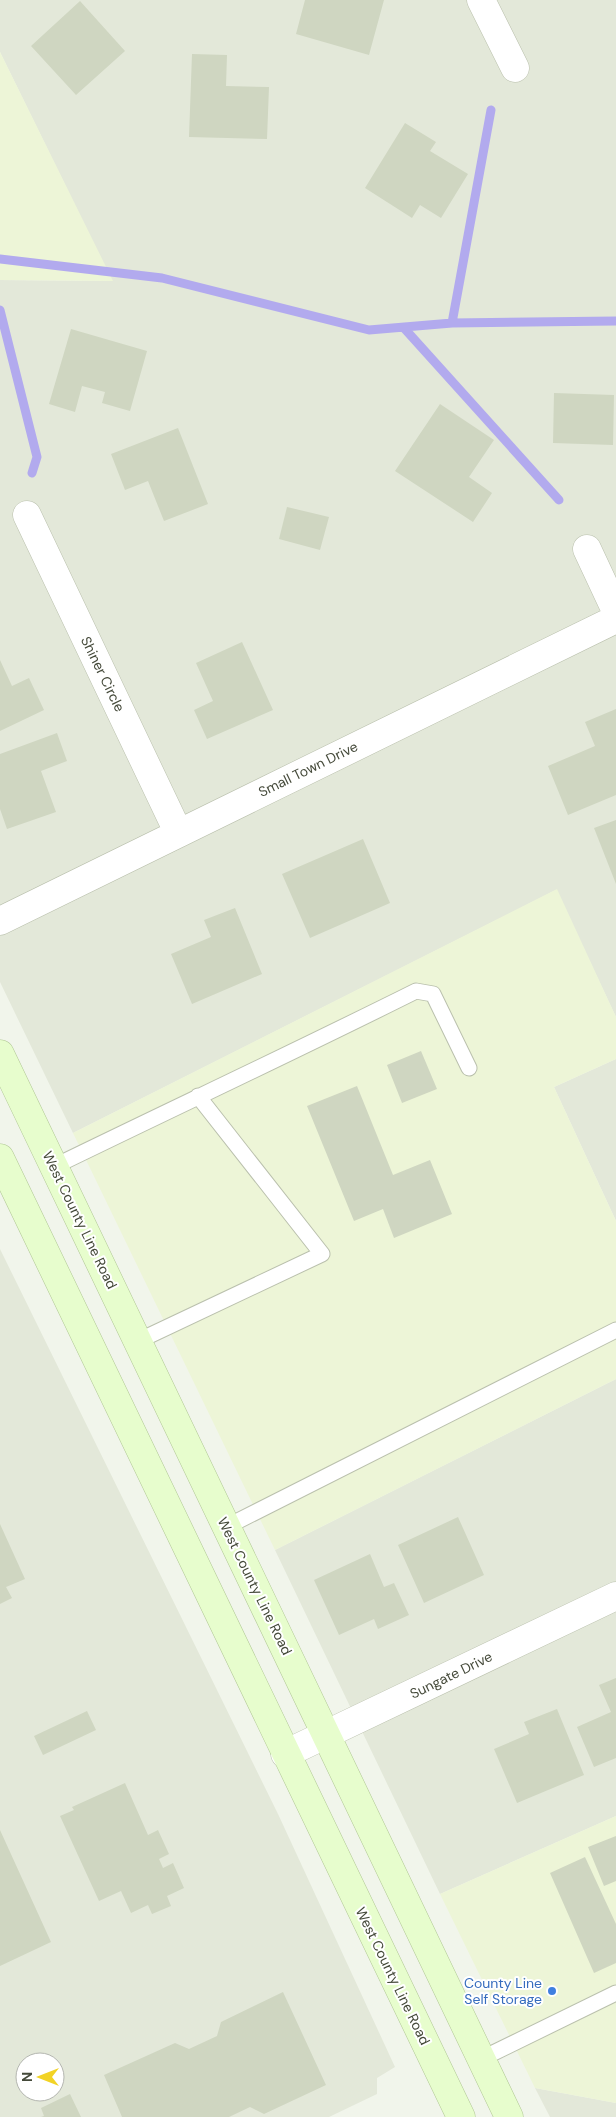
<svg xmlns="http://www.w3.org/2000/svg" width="616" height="2117" font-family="'DM Sans',sans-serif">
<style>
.residential{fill:#e3e8d9;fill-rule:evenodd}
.commercial{fill:#edf5d7}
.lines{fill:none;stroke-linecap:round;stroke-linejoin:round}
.stream{stroke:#b2aaee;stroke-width:9}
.building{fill:#cfd6c1}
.service-casing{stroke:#bac0ad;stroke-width:17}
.minor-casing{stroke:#bac0ad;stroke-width:29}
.secondary-casing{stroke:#b0c794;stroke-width:29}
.service{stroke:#fff;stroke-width:15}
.minor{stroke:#fff;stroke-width:28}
.secondary{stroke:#e7fdcd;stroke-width:28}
.shop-dot{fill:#3f7fe0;stroke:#fff;stroke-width:2}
.labels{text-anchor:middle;stroke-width:4;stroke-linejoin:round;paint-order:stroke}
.street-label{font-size:14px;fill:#444939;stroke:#fff}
.shop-label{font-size:14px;fill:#366cbe;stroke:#fff;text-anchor:end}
</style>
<rect width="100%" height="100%" fill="#f1f5eb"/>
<!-- residential -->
<path class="residential" d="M0 0H616V1017L556 890 73 1133 0 982V280L112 281 0 52Z
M616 1059V1221L554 1087Z
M0 1249 278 1814 395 2067 377 2078V2094L329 2117H0ZM25 2062H55V2092H25Z
M616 1379V1816L440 1894 275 1550Z
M535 2088 616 2103V2117H550Z"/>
<!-- commercial -->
<path class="commercial" d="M0 52 113 281 0 280Z
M557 889 616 1017V1059L554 1087 616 1221V1379L275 1550 73 1133Z
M616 1816V2103L535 2088 440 1894Z"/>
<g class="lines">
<!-- stream -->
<path class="stream" d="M0 259 162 278 369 330 452 323 616 321
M0 310 37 457 32 473
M452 323 491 110
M404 328 559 500"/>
</g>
<!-- building -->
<path class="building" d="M305 0H384L369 55 296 34Z
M80 1 125 51 76 95 31 46Z
M192 54 227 55 226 86 269 87 267 139 189 137Z
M405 123 436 142 430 151 468 174 441 218 420 205 412 218 365 188Z
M71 329 147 351 130 411 102 403 105 392 82 386 75 412 49 404Z
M554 393 614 395 613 445 553 443Z
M440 404 494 440 469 477 492 493 473 522 395 471Z
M178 428 208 504 164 521 148 481 125 490 111 454Z
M287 507 329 517 320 550 279 539Z
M242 642 273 710 207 739 194 710 213 701 196 663Z
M0 660 12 686 29 678 44 710 0 731Z
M616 709V795L568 815 548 766 595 746 585 722Z
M57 733 67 761 41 771 56 812 7 829 0 809V754Z
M616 820V884L594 828Z
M363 839 390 903 310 938 282 874Z
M235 908 262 974 192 1004 171 954 211 937 204 920Z
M421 1051 437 1089 402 1103 387 1065Z
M357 1086 393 1175 430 1160 452 1214 394 1238 383 1209 354 1221 307 1106Z
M458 1517 484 1575 424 1603 398 1545Z
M0 1524 25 1579 6 1587 12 1598 0 1604Z
M370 1554 384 1587 394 1583 409 1615 378 1629 374 1619 339 1635 314 1580Z
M616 1678V1758L594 1767 577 1727 611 1712 599 1685Z
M557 1709 584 1775 517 1803 494 1749 529 1734 524 1722Z
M87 1711 96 1730 43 1755 34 1736Z
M125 1783 148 1835 158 1830 169 1854 159 1859 163 1868 173 1863 184 1888 167 1896 171 1906 152 1914 148 1905 131 1913 121 1891 99 1901 60 1816 74 1810 72 1807Z
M0 1830 51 1942 0 1966Z
M616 1836V1881L604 1886 588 1847Z
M585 1857 616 1924V1963L594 1973 550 1873Z
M283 1992 326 2085 264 2114 250 2107 229 2117H122L104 2075 175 2043 189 2049 217 2036 221 2022Z
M70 2094 81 2117H41L44 2116 41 2108Z"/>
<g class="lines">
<defs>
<path id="service" d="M53 1167C174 1108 296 1051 416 991L433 994 469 1068
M138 1341 322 1254 198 1096
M226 1527 616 1330
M481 2059 616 1993"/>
<path id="minor" d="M481 0 515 68
M27 515 178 832
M587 549 616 611
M0 921 616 619
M285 1754 616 1596"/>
<path id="secondary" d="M0 1054 509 2117
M0 1158 461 2117"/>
</defs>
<!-- service casing -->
<use href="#service" class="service-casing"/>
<!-- minor casing -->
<use href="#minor" class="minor-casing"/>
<!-- secondary casing -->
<use href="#secondary" class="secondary-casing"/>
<!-- service -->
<use href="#service" class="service"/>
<!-- minor -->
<use href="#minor" class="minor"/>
<!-- secondary -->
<use href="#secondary" class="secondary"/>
</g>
<!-- markers -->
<circle class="shop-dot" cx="552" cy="1991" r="5"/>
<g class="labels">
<!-- street labels -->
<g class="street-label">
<text transform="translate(103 674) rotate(64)" y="5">Shiner Circle</text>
<text transform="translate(308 769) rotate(-26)" y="5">Small Town Drive</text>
<text transform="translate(80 1220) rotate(64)" y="5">West County Line Road</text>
<text transform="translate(255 1586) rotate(64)" y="5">West County Line Road</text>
<text transform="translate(451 1675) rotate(-26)" y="5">Sungate Drive</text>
<text transform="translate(393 1976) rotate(64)" y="5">West County Line Road</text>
</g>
<!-- shop labels -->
<g class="shop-label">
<text x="542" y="1988">County Line<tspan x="542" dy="16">Self Storage</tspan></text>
</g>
</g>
<!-- north arrow -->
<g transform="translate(40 2077) rotate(270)"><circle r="24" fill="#ffffff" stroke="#b4b6b0"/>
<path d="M0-4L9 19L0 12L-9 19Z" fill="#f2d325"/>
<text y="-8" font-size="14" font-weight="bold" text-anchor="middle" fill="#444939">N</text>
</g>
</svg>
